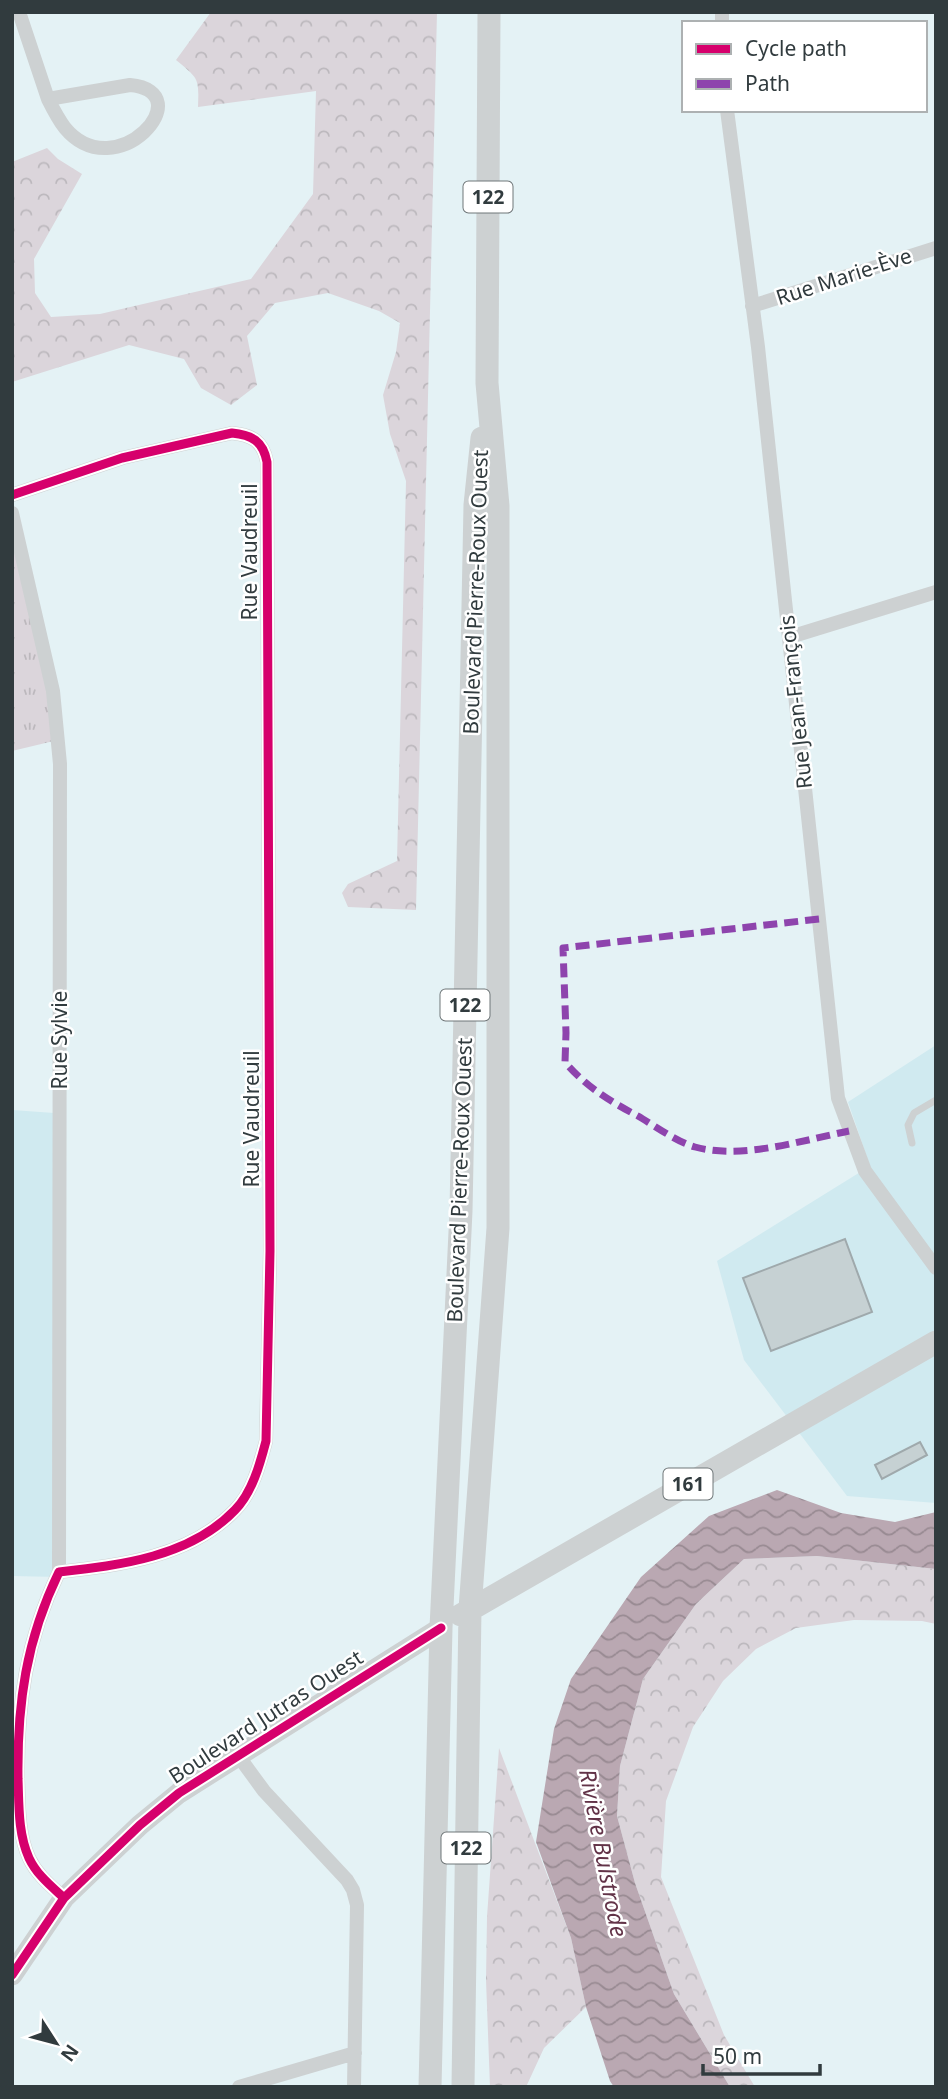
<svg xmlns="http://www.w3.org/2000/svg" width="948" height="2099" font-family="'Noto Sans',sans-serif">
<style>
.built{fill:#d0eaf0}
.grass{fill:url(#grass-tufts)}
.forest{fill:url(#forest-crowns)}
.water{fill:url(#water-waves)}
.building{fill:#c6d1d3;stroke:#9fa9ac;stroke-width:2}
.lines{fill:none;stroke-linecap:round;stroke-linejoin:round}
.lane{stroke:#cdd1d2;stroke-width:7}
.street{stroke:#cdd1d2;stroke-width:14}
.secondary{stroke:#cdd1d2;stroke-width:21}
.primary{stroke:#cdd1d2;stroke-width:23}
.quiet{stroke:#8e44ad;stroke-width:7;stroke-dasharray:14 7;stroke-linecap:butt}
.cycleway-casing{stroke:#fff;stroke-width:13}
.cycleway{stroke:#d6006c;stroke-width:9}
.labels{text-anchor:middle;stroke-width:5;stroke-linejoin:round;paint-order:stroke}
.shield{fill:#fff;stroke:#6f7678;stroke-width:2}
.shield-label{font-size:19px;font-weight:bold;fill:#313b3e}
.street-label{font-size:21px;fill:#313b3e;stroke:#fff}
.water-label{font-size:23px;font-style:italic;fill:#623348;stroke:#fff}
</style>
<defs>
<pattern id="grass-tufts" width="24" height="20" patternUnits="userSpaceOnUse" patternTransform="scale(1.75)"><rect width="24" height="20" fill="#dbd5db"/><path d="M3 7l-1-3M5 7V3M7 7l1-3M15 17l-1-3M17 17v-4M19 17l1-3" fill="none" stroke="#bcb8bd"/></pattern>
<pattern id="forest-crowns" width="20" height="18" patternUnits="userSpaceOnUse" patternTransform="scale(1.75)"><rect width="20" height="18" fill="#dbd5db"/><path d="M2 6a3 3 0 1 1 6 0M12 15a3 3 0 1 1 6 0" fill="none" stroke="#bcb8bd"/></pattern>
<pattern id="water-waves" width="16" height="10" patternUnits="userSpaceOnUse" patternTransform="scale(1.75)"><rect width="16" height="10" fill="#baa8b2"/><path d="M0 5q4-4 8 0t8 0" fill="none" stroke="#988a92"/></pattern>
</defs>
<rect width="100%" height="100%" fill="#e4f2f5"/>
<!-- built -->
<path class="built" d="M936 1045V1503L847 1496 744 1360 717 1261 870 1166 848 1102Z
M12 1110 54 1113 59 1577 12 1576Z"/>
<!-- grass -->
<path class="grass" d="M12 513 58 740 12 751Z"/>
<!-- forest -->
<path class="forest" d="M211 12H437L416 910 348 907 342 893 348 884 397 861 406 481 390 434 383 395 396 352 400 323 379 311 328 293 275 303 247 336 257 385 231 405 201 388 184 359 129 345 12 382V162L47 148 58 159 82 174 34 259 35 293 51 317 100 314 251 279 313 194 316 91 198 107C199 78 199 79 176 60Z
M817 1556 936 1569V1624L922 1621 854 1620 796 1628 756 1649 723 1681 693 1727 666 1801 661 1877 724 2035 755 2087H730L674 1994 635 1883 617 1816 620 1766 643 1679 696 1604 744 1559Z
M499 1748 571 1938 586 2007 544 2048 526 2087H490L486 1980 487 1917Z"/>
<!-- water -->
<path class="water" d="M777 1490 841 1513 895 1522 936 1512V1569L817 1556 744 1559 696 1604 643 1679 620 1766 617 1816 635 1883 674 1994 730 2087H614L610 2081 586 2007 571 1938 536 1842 554 1729 571 1679 641 1577 709 1516Z"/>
<!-- building -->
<path class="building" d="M845 1239 872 1312 771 1351 743 1278Z
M920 1442 927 1455 882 1479 875 1465Z"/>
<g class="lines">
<!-- lane -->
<path class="lane" d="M912 1143 908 1125 914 1113 936 1100"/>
<!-- street -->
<path class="street" d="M19 12 48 99
M722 23V12
M130 85C203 92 116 189 65 128 58 119 53 109 48 99Z
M727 110 758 347 838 1098 865 1171 936 1268
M752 306 936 248
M12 495 122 458 232 433C252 435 263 441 267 462L270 1251 266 1441C260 1464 252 1493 235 1510 190 1557 121 1565 59 1572 26 1640 17 1704 18 1779 19 1805 18 1834 29 1858 37 1875 51 1886 64 1898
M12 513 53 691 60 764 59 1572
M790 637 936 592
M237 1754 264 1791 347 1880 353 1890 357 1905 354 2087
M239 2087 355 2053"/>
<!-- secondary -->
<path class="secondary" d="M12 1975 64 1898 140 1825 179 1793 441 1628"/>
<!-- primary -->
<path class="primary" d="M461 1615 936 1342
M430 2087 441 1628 461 1211 475 505 482 438
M463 2087 470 1609 498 1228V506L487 383 489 12"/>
<!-- quiet -->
<path class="quiet" d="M819 919 563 948 566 1033 565 1062C585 1086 611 1102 638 1116 655 1126 677 1142 695 1147 742 1160 803 1140 849 1131"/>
<defs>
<path id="cycleway" d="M12 495 122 458 232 433C252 435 263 441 267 462L270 1251 266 1441C260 1464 252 1493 235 1510 190 1557 121 1565 59 1572 26 1640 17 1704 18 1779 19 1805 18 1834 29 1858 37 1875 51 1886 64 1898
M12 1975 64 1898 140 1825 179 1793 441 1628"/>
</defs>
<!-- cycleway casing -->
<use href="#cycleway" class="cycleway-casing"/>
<!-- cycleway -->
<use href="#cycleway" class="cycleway"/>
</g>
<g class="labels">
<!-- shield labels -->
<g class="shield">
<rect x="463.5" y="181.5" width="49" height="31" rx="5"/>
<rect x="440.5" y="989.5" width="49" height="31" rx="5"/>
<rect x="663.5" y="1468.5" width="49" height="31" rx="5"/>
<rect x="441.5" y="1832.5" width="49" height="31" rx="5"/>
</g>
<g class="shield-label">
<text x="488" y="204">122</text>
<text x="465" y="1012">122</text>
<text x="688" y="1491">161</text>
<text x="466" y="1855">122</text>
</g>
<!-- street labels -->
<g class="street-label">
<text transform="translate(844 277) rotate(-18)" y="7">Rue Marie-Ève</text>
<text transform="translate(250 552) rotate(-90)" y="7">Rue Vaudreuil</text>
<text transform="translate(476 592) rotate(-88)" y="7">Boulevard Pierre-Roux Ouest</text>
<text transform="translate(796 702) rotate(-96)" y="7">Rue Jean-François</text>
<text transform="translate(60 1040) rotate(-90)" y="7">Rue Sylvie</text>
<text transform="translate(252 1119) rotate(-90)" y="7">Rue Vaudreuil</text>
<text transform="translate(460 1180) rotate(-88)" y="7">Boulevard Pierre-Roux Ouest</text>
<text transform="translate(266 1717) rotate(-33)" y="7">Boulevard Jutras Ouest</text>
</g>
<!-- water labels -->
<g class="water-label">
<text transform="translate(603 1853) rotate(79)" y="8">Rivière Bulstrode</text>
</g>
</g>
<!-- border -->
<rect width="948" height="2099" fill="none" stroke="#313b3e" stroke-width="28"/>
<!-- legend -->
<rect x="682" y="21" width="245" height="91" fill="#ffffff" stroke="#adb1b2" stroke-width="2"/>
<rect x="696" y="44" width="35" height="10" fill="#d6006c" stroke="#adb1b2" stroke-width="2"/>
<text x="745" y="56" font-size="21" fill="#313b3e">Cycle path</text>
<rect x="696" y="79" width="35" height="10" fill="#8e44ad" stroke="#adb1b2" stroke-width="2"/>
<text x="745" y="91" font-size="21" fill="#313b3e">Path</text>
<!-- north arrow -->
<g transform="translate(56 2043) rotate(126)" stroke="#ffffff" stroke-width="5" paint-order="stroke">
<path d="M0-5L12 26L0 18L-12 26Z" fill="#313b3e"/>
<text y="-10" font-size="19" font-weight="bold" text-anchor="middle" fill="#313b3e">N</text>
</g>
<!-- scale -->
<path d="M703 2064v10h117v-10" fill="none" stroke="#313b3e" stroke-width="3.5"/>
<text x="713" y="2064" font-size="21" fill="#313b3e" stroke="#ffffff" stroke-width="5" paint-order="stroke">50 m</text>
</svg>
